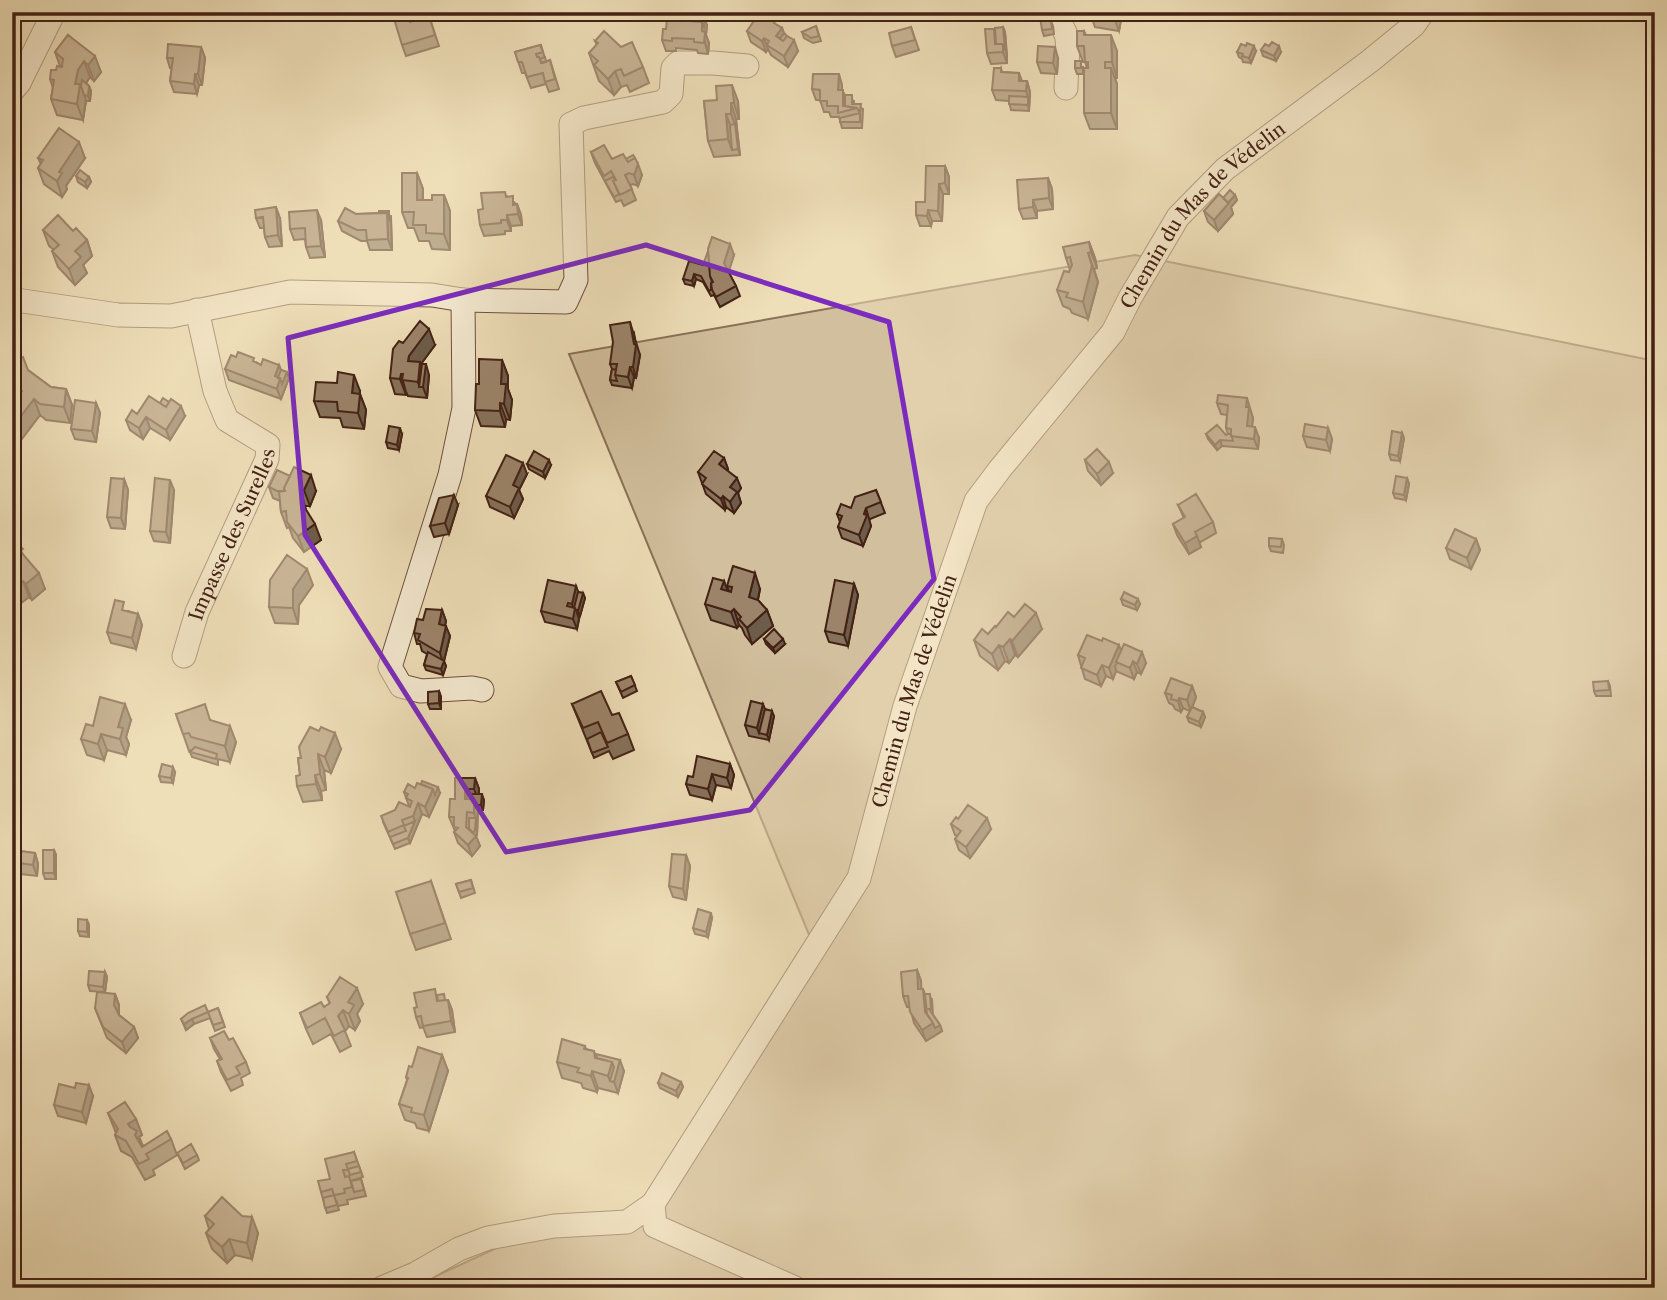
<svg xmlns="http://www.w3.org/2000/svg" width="1667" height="1300" font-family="'Libre Caslon Text',serif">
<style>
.green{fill:#d2bf9d;stroke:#8a7058;stroke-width:2}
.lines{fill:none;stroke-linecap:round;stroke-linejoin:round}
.minor-casing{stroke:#6e503d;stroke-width:25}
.minor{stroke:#f5ead2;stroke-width:23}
.wall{fill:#86725b;stroke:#432114;stroke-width:2}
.shaded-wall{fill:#6d5c4a;stroke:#432114;stroke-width:2}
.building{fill:#9c846a;stroke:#432114;stroke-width:2}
.marked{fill:none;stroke:#7b2cbf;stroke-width:5;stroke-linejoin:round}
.labels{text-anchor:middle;stroke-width:6;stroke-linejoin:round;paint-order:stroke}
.street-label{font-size:19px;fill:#432114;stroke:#f5ead2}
</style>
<rect width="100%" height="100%" fill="#efdfb9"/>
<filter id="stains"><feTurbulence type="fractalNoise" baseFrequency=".00286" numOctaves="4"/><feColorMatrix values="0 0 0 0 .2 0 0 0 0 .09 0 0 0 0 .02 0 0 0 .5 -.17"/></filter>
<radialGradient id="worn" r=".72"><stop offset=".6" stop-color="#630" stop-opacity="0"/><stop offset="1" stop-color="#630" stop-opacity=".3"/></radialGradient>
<!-- green -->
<path class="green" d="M1135 255 1655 361V1288H410L510 1242 624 1228 677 1184 810 937 569 354Z"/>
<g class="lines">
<defs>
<g id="minor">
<path d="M1055 12C1057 22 1066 29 1067 39 1069 54 1066 72 1066 88"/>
<path d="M12 91 19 83 54 12"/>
<path d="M12 297 16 300 118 315 171 316 290 292 432 295 463 300 566 302 576 280 571 124 584 118 663 102 671 94 673 68 678 63H713L747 66"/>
<path d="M463 300 464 408 450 475 390 667 401 686 421 691 472 688 482 690"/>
<path id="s1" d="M184 656 197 612 267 459 268 445 227 420 215 391 197 310"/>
<path d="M653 1204 655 1226 795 1288"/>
<path id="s2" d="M382 1288 415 1274 459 1249 488 1238 554 1226 627 1222 653 1204 859 878 905 706 976 501 1000 469 1113 332 1130 298 1178 217 1225 169 1370 61 1414 25 1423 12"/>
</g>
</defs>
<!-- minor casing -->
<use href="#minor" class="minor-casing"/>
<!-- minor -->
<use href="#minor" class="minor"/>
</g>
<!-- wall -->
<path class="wall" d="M408 12 410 21 429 16 439 46 406 56 402 45Z
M1092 12H1122L1123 20H1121L1119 31 1095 27 1091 16Z
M691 14 693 19 707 25 706 35 709 43 708 54 698 53 697 50 676 48V51H666L662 40 666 29 680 18Z
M1048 15 1053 26 1054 34 1044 36 1042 30Z
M777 25 782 28 784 33 798 51 788 67 771 55 768 49 766 52 751 42 747 31Z
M816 26 821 41 813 43 804 38 802 32Z
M911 27 919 50 896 57 892 46Z
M1003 27 1005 32 1007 63 991 64 987 53 995 34Z
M1084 31 1086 35 1117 51V78H1115L1117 84V129H1090L1084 113 1087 68 1085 62H1083L1077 46Z
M68 35 101 72 94 81 90 77 86 83 89 86 91 91 90 101H86L83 120 57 115 51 99 53 88 50 79 60 66 55 52Z
M595 41 643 67 649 83 630 92 627 85 621 87 614 95 599 81 589 53 597 45Z
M541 45 546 62 550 60 559 89 549 92 546 84 531 88 525 73H522L515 52Z
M201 47 205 58 202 85H199L197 94 174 92 170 81 172 68H170L167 58Z
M1261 50 1281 52 1276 61 1263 56Z
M1256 51 1251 63 1243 62 1242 59 1239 57 1237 52Z
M1058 58 1057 74 1041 73 1037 62Z
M1083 67V74H1077L1075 68Z
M1001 68 1002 72 1019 73 1022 81H1027L1030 92 1029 111 1011 110 1009 101 996 100 992 90Z
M842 85V90L845 95 854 101V104L863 109 862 128H842L839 117H831L829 112H824L820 100H816L812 89Z
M704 101H738L739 119H736L740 155 714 157 708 141Z
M591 152 612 159H626L642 175 638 186 633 184 630 185 636 200 624 206 621 200 616 202 595 163Z
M38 158H85L66 186 67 189 62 197 44 184 38 168 41 164Z
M945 166 949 177V194H943L942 221H932L931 226H920L916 215 925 202Z
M417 173 423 189V200H432L444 195 450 211V250L432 249 429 241H419L414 228H408L402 212Z
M76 176 89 177 91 182 87 188 78 182Z
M1048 178 1052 189 1053 209 1037 211V218L1023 219 1019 209Z
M1235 195 1237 200 1231 207 1233 214 1218 231 1208 222 1204 211 1223 198Z
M507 196 516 204H517L521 215 522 225 511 226V231H505V234L484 236 480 225 483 209Z
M379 213 391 216 392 250H370L367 241H361L342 231 338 221 356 214Z
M256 218H280L282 246 269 247 265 237 264 228H260Z
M321 220 325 257 310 258 306 247 305 239 294 240 290 229Z
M43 230 73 231 87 240 92 256 83 265 87 273 75 285 58 267 52 251 54 250 49 246Z
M1089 242 1095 258 1097 268 1094 269 1098 282 1088 319 1072 313 1070 309 1063 306 1057 290 1070 270 1066 258Z
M734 255 728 272 736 286 740 296 720 307 714 295 711 296 703 282 696 279 694 286 685 284 683 279 703 265Z
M634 333 636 346 640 355 636 378 634 377 632 388 612 385 610 380 612 369 610 364Z
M403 343 435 345 421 364 422 367 429 375 427 398 408 396 406 392V395L395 394 390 378Z
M502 360 508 376V389L512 400 510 420 506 419 505 427 481 426 475 410 479 384Z
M12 361 28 370 51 387 66 389 72 405 70 423 46 420 40 415 21 440 12 434V405L19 395 12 379Z
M256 362 261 365H279L281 370 287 372 289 378 281 399 229 380 225 369Z
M360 391V394L366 410 364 429 343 427 340 418 320 417 314 401Z
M96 403 100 413 96 442 75 439 71 429Z
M1217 403 1250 409V411L1253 418 1252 426 1259 438 1258 449 1222 446 1217 450 1208 439 1206 434 1226 435 1228 434 1226 428 1227 415 1221 414Z
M137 414 185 416 170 440 150 428 143 439 130 430 126 420Z
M1328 428 1332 439 1330 451 1307 447 1303 436Z
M1402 433 1404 438 1400 461 1391 460 1389 454Z
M402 434 399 450 388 448 386 442Z
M724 458 728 469 727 470 741 488 738 493 741 503 734 513 726 507 725 510 706 494 698 472Z
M1085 460 1113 473 1101 485 1088 471Z
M527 464 551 465 545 478 529 469Z
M527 474 519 490 523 499 514 518 490 507 486 496Z
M1407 478 1409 484 1406 500 1395 498 1393 493Z
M124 479 128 490 125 529 111 528 107 517Z
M269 487 316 491 310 506H305L306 510 321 540 304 552 293 538 289 527 287 528 281 512 280 501 273 498Z
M174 490 170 543 154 541 150 531Z
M876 490 885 513 870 519 869 521 871 526 863 546 842 538 838 527 840 522 837 514 851 508Z
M458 505 449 534 434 537 430 526Z
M1178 505 1213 522 1216 533 1199 543 1201 547 1189 554 1177 535 1173 524 1184 518Z
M12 537 45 589 32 600 29 597 21 603 18 599 12 604Z
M1282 539 1284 545 1283 553 1271 551 1269 546Z
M1476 539 1480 550 1471 569 1450 559 1446 548Z
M724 581 727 591H729L727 586 760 589 758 600 767 610 773 626 752 644 745 635 742 628 739 625 737 628 711 620 705 604Z
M854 584 858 595 848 646 829 642 825 631Z
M313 585 299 605 298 624 275 623 269 607Z
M576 586 578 592 583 593 585 598 580 616H578L579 619 577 629 545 622 541 611Z
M1121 599 1140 604 1137 610 1123 605Z
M442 610 446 621 445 625 450 636 444 661 446 666 443 675 426 670 424 665 427 654 422 651 420 644H417L414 633 423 620Z
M128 611 138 614 142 625 136 649 111 643 107 632Z
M1014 617 1042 629 1018 657 1015 655 1009 663 1005 661 998 670 980 656 974 640 988 634 996 627Z
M764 639 785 644 775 653 766 644Z
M1121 650 1146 663 1141 674 1137 672 1134 679 1116 671 1113 679 1106 676 1101 686 1085 679 1078 655Z
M631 676 637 691 623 698 616 682Z
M1608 681 1610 686 1611 696H1596L1594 691Z
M1192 686 1196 697 1192 707 1203 712 1205 717 1201 727 1189 722 1187 717 1190 711 1183 708 1181 712 1175 709 1173 705 1169 703 1165 693Z
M439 691 441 697V709H430L428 704Z
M572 704 612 715 628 734 634 750 613 759 609 751 594 758Z
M765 709 774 716 769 740 749 736 745 725Z
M176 714 210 720 236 742 230 762 218 759V765L192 757 190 752 192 750 189 751Z
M131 720 126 737 129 744 126 755 107 750 104 760 87 755 81 739 93 726Z
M341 749 331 773 324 770 326 790 321 791 322 800 303 802 297 786 300 775 298 758Z
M730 764 734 775 731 788 716 785 712 800 690 795 686 784 693 777Z
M175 772 173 783 161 782 159 776Z
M475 778 479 789V794L484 800 483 810H478L477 835 476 836 480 846 472 856 458 843 454 832 455 831 449 817 455 799Z
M404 792 440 793 429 817 422 814 410 843 395 849 383 822 409 806Z
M958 819 991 829 970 858 959 850 955 839 957 836 955 835 951 824Z
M12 850 35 853 38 864 37 876 12 873Z
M54 850 56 855V879H45L43 873Z
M686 855 690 866 686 900 673 897 669 886Z
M471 880 475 893 461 898 456 884Z
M431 881 451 939 416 950 410 934Z
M712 918 708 937 695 934 693 928Z
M87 920 89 925V937L80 936 78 931Z
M917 970 921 981V989H923L925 994 932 999 933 1015 940 1025 942 1031 926 1041 914 1023 910 1007H907L903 996Z
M105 972 107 977 105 992 90 991 88 985Z
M115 994 119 1005V1015L134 1027 138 1038 126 1053 107 1038 95 1008Z
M437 995 446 1000H448L452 1010 455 1032 427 1037 423 1027 420 1028 416 1017 417 1007Z
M327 997 363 1004 357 1014 360 1021 355 1030 349 1026 345 1031 351 1046 340 1052 331 1034 313 1044 306 1029 300 1013 324 1007 330 1004Z
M218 1008 225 1027 215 1031 210 1018 194 1024 186 1030 181 1019 208 1012Z
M210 1038 229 1040 246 1062 250 1073 241 1078 243 1085 231 1091 221 1072 217 1061 220 1059 214 1049Z
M585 1046 586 1049 594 1051 596 1058 624 1071 618 1093 598 1088 597 1092 583 1088 581 1083 562 1078 557 1062Z
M442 1055 448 1071 429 1131 417 1128 415 1123 405 1120 399 1104 407 1080 406 1077 412 1067Z
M681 1082 683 1087 678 1097 660 1088 658 1083Z
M93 1096 86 1123 58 1116 54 1105Z
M108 1113 136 1119 142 1135 139 1137 143 1146 171 1139 177 1155 153 1170 155 1175 145 1180 132 1157 121 1151 115 1135 116 1133Z
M354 1152 363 1177 351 1181 361 1179 366 1196 347 1200 348 1204 338 1206 336 1200 339 1210 327 1213 321 1192 330 1179Z
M177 1153 197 1155 199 1160 185 1169Z
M205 1216 258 1233 252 1259 235 1255 227 1263 212 1249 206 1233 209 1229Z"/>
<!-- shaded-wall -->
<path class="shaded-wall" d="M1116 12H1118L1121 20 1119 31 1115 20Z
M705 20 707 25 706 35 709 43 708 54 702 31V22Z
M1003 27 1005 32 1007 54 1005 49Z
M782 28 786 39 778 42 776 36Z
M1111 35 1117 51V78L1112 62Z
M764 38 768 49 766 52 762 41Z
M794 40 798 51 788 67 784 56Z
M1003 44 1007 54V63L1003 52Z
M1254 46 1256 51 1251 63 1249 58Z
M1279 46 1281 52 1276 61 1274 56Z
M201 47 205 58 202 85 198 74Z
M1055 47 1058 58 1057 74 1053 63Z
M95 56 101 72 94 81 88 65Z
M84 61 90 77 84 86 83 91 86 100 83 120 77 104 75 84 78 70Z
M1111 68 1117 84V129L1111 113Z
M615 71 621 87 614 95 608 79Z
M195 74 199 85 197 94 194 84Z
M839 74 842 85V101L838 90Z
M1027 81 1030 92 1029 111 1028 105V97L1026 91Z
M732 85 738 101 739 119 734 103Z
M89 86 91 91 90 101 88 96Z
M731 103 736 119 737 130 731 114Z
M726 114 732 130V150L728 139Z
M735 124 737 130 740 155 738 149Z
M79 142 85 158 66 186 67 189 62 197 57 181 59 172Z
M638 164 642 175 638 186 634 175Z
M945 166 949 177V194L945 183Z
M417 173 423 189 422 216 417 200Z
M89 177 91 182 87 188 85 182Z
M1048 178 1052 189 1053 209 1049 198Z
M939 184 943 194 942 221 938 211Z
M444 195 450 211V250L444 234Z
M1235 195 1237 200 1231 207 1233 214 1218 231 1214 220Z
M1033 200 1037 211V218L1033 207Z
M517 204 521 215 522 225 518 214Z
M276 207 280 218 282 246 278 235Z
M317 210 321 220 325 257 321 246Z
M928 210 932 221 931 226 927 216Z
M387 213 391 223 392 250 388 239Z
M507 215 511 226V231L507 220Z
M87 240 92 256 83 265 87 273 75 285 69 269 75 251Z
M1089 242 1095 258 1097 268 1091 252Z
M730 244 734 255 728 274 724 263Z
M1088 253 1098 282 1088 319 1083 302Z
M694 274 696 279 694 286 692 281Z
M630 322 640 355 636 378 633 367 634 344Z
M429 329 435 345 421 364 424 375 426 364 429 375 427 398 423 387H420L408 361 409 356Z
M502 360 508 376V389L512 400 510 420 504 404 501 384Z
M279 365 283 376 287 372 289 378 281 399 277 389 275 376Z
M630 367 634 377 632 388 628 377Z
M401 374 406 392V395L400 379Z
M354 375 360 391 358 409 352 393Z
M66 389 72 405 70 423 64 407Z
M360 394 366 410 364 429 358 413Z
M1247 398 1253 418 1251 437 1247 426 1246 407Z
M34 399 40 415 21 440 15 424Z
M96 403 100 413 96 442 92 431Z
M500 403 506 419 505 427 500 411Z
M181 406 185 416 170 440 166 430Z
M146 417 150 428 143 439 139 428Z
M1255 427 1259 438 1258 449 1254 439Z
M400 428 402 434 399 450 397 445Z
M1328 428 1332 439 1330 451 1326 440Z
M1402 433 1404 438 1400 461 1398 456Z
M1220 440 1222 446 1217 450 1215 445Z
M724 458 728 469 723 475 719 464Z
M549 460 551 465 545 478 543 472Z
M1109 462 1113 473 1101 485 1097 474Z
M523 463 527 474 519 490 523 499 514 518 510 507 513 485Z
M311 475 316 491 310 506 304 490Z
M737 478 741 488 738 493 741 503 734 513 730 502V487Z
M1407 478 1409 484 1406 500 1404 495Z
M124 479 128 490 125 529 121 518Z
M170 480 174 490 170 543 166 532Z
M300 490 305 506 307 525 301 509Z
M454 495 458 505 449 534 445 523Z
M723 496 726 507 725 510 721 499Z
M866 508 871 526 863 546 859 535Z
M315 524 321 540 304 552 298 536Z
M1197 536 1201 547 1189 554 1185 543Z
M1476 539 1480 550 1471 569 1467 558Z
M307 569 313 585 299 605 298 624 293 608V589Z
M39 573 45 589 32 600 26 584Z
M755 573 760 589 755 613 749 597Z
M23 581 29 597 21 603 15 587Z
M724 581 730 597 721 589Z
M12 584 18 599 12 604Z
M854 584 858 595 848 646 844 635Z
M576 586 580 597 576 610 579 619 577 629 573 619 574 610 572 604Z
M583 593 585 598 580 616 578 611Z
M1138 599 1140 604 1137 610 1135 605Z
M734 609 739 625 737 628 731 612Z
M442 610 446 621 443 634 439 624Z
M767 610 773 626 752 644 747 628Z
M1036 613 1042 629 1018 657 1012 641Z
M138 614 142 625 136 649 132 638Z
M446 626 450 636 444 661 446 666 443 675 441 669 443 663 440 653Z
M783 639 785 644 775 653 773 648Z
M1010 639 1015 655 1009 663 1003 647Z
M999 645 1005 661 998 670 992 654Z
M1119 645 1123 656 1115 666 1116 671 1113 679 1109 668Z
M1142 652 1146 663 1141 674 1137 664Z
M1133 661 1137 672 1134 679 1130 668Z
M1102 665 1106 676 1101 686 1097 675Z
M1192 686 1196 697 1191 711 1187 700Z
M439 691 441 697V709L439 703Z
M1179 698 1183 708 1181 712 1178 701Z
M125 704 131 720 126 737 129 744 126 755 120 739 118 727Z
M763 704 767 714 759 733 757 728Z
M772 711 774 716 769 740 767 735Z
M1203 712 1205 717 1201 727 1199 722Z
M230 726 236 742 230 762 225 746Z
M335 733 341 749 331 773 325 757Z
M101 734 107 750 104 760 98 744Z
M318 754 324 770 326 790 320 774Z
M730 764 734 775 731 788 727 778Z
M173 767 175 772 173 783 171 778Z
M712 774 716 785 712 800 708 789Z
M315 775 321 791 322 800 316 784Z
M475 778 479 789 478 799 474 789Z
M438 787 440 793 429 817 425 807 433 789Z
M482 794 484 800 483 810 481 805Z
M474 799 478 810 477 835 476 836 480 846 472 856 468 845 476 818 474 813Z
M418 803 422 814 410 843 408 838 415 821 413 816Z
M987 818 991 829 970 858 966 847Z
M54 850 56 855V879L54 873Z
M35 853 38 864 37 876 33 865Z
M686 855 690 866 686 900 683 889Z
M711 913 712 918 708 937 706 932Z
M87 920 89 925V937L87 932Z
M917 970 921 981 922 1000 918 989Z
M105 972 107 977 105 992 103 987Z
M357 988 363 1004 357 1014 360 1021 355 1030 349 1014 348 1002Z
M115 994 119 1005 118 1016 114 1005Z
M448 1000 452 1010 455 1032 451 1021Z
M343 1010 349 1026 345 1031 338 1016Z
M192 1019 194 1024 186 1030 184 1024Z
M933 1023 940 1025 942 1031 926 1041 922 1030Z
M134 1027 138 1038 126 1053 122 1042Z
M442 1055 448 1071 429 1131 424 1115Z
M620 1060 624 1071 618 1093 614 1082 610 1081 608 1076 612 1062Z
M592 1071 598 1088 597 1092 591 1076Z
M681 1082 683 1087 678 1097 676 1091Z
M89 1085 93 1096 86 1123 82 1112Z
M136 1119 142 1135 139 1137 143 1147 141 1151 128 1124Z
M252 1217 258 1233 252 1259 247 1243Z
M229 1239 235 1255 227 1263 222 1247Z"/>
<!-- building -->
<path class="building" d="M392 12H407L410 22 429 16 435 35 402 45Z
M760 12H764L776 20 774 23 782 28 776 36 783 41 787 36 794 40 784 56 767 45 769 41 764 38 762 41 747 31Z
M1092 12H1116L1115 20 1091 16Z
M680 13 691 14 690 21 702 22V31L705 32 704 43 694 42V39L672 38V41L662 40 663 29H666L667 19 679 20Z
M1048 15V20H1051L1052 29 1042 30 1040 17Z
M670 17 680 18 679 20 669 19Z
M693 19 705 20 704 27 702 22 692 21Z
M816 26 819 36 811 38 802 32Z
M911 27 915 40 892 46 889 33Z
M1003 27 1005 49 1003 44H996L995 28Z
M985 29H994L995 44H1003V52L987 53Z
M604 31 621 47 632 42 643 67 624 76 621 69 615 71 608 79 594 65 598 61 589 53 598 43 595 41Z
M1077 31H1084V35H1111L1112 62H1105V68H1111V113H1084V68H1088V62H1085L1084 46H1077Z
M784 33 787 36 783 41 780 39Z
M68 35 95 56 88 65 84 61 78 70 75 84H80L77 104 51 99 54 80 50 79 51 70H56L57 66 62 67 63 59 55 52Z
M1272 42 1279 46 1274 56 1261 50 1265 44 1269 46Z
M1247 43 1254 46 1249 58 1242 56 1243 54 1237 52 1241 44 1246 46Z
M168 44 201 47 198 74H195L194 84 170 81 173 58H167Z
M540 45 543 52 536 54 537 57H539L541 63 550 60 555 79 545 82 543 73 527 77 522 62H518L515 52Z
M1038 46 1055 47 1053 63 1037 62Z
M545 57 546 62 542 63 540 59Z
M1075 61H1081V68H1075Z
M994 68H1001V72L1019 73V81H1027L1026 91 992 90Z
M813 74H839L838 90H843V106L857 108 838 113V106H827V101H820V90L812 89Z
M82 80 89 86 88 96 84 95 81 86Z
M732 85 734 103H731V114H726L728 139 708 141 704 101 717 100 716 86Z
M845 95H852V104H861L860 112H859L857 108 845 106Z
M1009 96 1028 97V105L1009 104Z
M860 113V122H840V118Z
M735 124 738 149 732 150 730 125Z
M59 128 79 142 59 172 62 173 57 181 38 168 43 160 38 158Z
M604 145 612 159 623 154 628 162 635 158 638 164 634 175 629 173 625 175 632 189 620 195 613 181 616 180 611 171 604 176 591 152Z
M633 155 635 158 628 162 626 159Z
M926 166H945V183L939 184 938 211 928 210 927 216 916 215V202H925Z
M80 170 89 177 85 182 76 176Z
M402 173H417V200H432V195H444V234L426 233V225H413L414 212H402Z
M613 177 615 180 613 181 619 194 614 197 605 181Z
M1048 178 1049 198 1033 200V207L1019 209 1017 180Z
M1230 190 1235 195 1228 203 1223 198Z
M505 192 506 197 513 196V205L517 204 518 214 507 215V220H501V223L480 225 478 210 483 209 481 193Z
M1219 194 1229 203 1214 220 1204 211Z
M276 207 278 235 265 237 263 217 256 218 255 210Z
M345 208 356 214 387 213 388 239 367 240 366 230H357L338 221Z
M317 210 321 246 306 247 305 228 290 229 289 212Z
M379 211H389V218L387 213H379Z
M58 215 73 231 76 228 87 240 75 251 81 257 69 269 52 251 59 245 43 230Z
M712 237 730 244 724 263 736 286 716 297 711 288V283L713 282 710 276 708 249Z
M1089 242 1091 252 1088 253 1092 266 1083 302 1066 297 1068 293 1057 290 1064 271 1069 272 1072 265 1070 257 1066 258 1063 247Z
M708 251 710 276 712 282 711 283 712 289 709 291 701 276 694 274 692 281 683 279 689 261 703 265Z
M420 321 429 329 409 356 408 361 420 362 418 382 402 380 403 374H401L400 379 390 378 393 349 399 341 403 343Z
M630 322 634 344 636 345 633 367H630L628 377 615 375 617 364H610L613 342 610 325Z
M238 352 254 358 253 361 261 365 263 359 279 365 275 376 280 378 277 389 225 369 231 355 236 357Z
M23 357 28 370 51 387 66 389 64 407 40 404 34 399 15 424 12 422V405L22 391 17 386 12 377V361Z
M479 359 502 360 501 384H506L504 404 500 403V411L475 410 476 384H479Z
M422 364H426L423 387H419Z
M612 369 616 370 615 375 617 381 610 380Z
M281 370 287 372 282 384 280 378H278Z
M338 372 354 375 352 393 360 394 358 413 338 411 337 402 314 401 316 382 337 383Z
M1218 395 1247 398 1246 407H1249L1247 426 1255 427 1254 439 1231 436V429L1226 428 1228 405 1217 403Z
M149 396 166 407 171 399 181 406 166 430 146 417 139 428 126 420 132 410 137 414Z
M163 398 169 402 166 407 160 403Z
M75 400 96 403 92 431 71 429Z
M1305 424 1328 428 1326 440 1303 436Z
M1217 425 1226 435 1228 434H1231L1233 441 1220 440 1215 445 1206 434Z
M389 426 400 428 397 445 386 442Z
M1392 431 1402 433 1398 456 1389 454Z
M1097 449 1109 462 1097 474 1085 460Z
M534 451 549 460 543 472 527 464Z
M714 451 724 458 719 464 737 478 730 487 737 492 730 502 723 496 721 499 702 484 706 478 698 472Z
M506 455 523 463 513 485 519 488 510 507 486 496Z
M294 467 311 475 304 490H300L301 509 305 508 315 524 298 536 287 522 286 511 281 512 279 491H285L284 488Z
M277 470 290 476 284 488V491L279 492 269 487Z
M1396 476 1407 478 1404 495 1393 493Z
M111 478 124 479 121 518 107 517Z
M155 478 170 480 166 532 150 531Z
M876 490 881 502 866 508 864 514 867 515 859 535 838 527 842 516 837 514 841 504 851 508 855 497Z
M1196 494 1213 522 1195 532 1197 536 1185 543 1173 524 1185 517 1178 505Z
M454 495 445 523 430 526 439 498Z
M1455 529 1476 539 1467 558 1446 548Z
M12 537 23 549 20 551 39 573 26 584 23 581 15 587 12 583Z
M1269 538 1282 539 1281 547 1269 546Z
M287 555 307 569 293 589V608L269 607 270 580Z
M733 566 755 573 749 597 758 600 767 610 747 628 739 619 741 617 734 609 731 612 705 604 713 578 724 581 721 589 731 592 732 587 727 586Z
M548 580 576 586 572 604 568 603 567 606 575 608 573 619 541 611Z
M835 580 854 584 844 635 825 631Z
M578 592 583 593 578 611 574 608Z
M1124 592 1138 599 1135 605 1121 599Z
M115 600 124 602 122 610 138 614 132 638 107 632Z
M1025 604 1036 613 1012 641 1010 639 1003 647 999 645 992 654 974 640 982 629 988 634 995 626 996 627 1008 612 1014 617Z
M426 609 442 610 439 624 446 626 440 653 418 640 420 634 414 633 417 619 423 620Z
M774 629 783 639 773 648 764 639Z
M1087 635 1102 641 1103 638 1119 645 1109 668 1102 665 1097 675 1081 668 1085 658 1078 655Z
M1124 644 1142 652 1137 664 1133 661 1130 668 1116 662Z
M428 652 444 661 441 669 424 665Z
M631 676 635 685 621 692 616 682Z
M1171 678 1192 686 1187 700 1179 698 1178 701 1171 699 1172 695 1165 693Z
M1608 681 1609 690 1594 691 1593 682Z
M439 691V703L428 704V692Z
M601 691 612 715 619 713 628 734 607 743 598 722 583 728 572 704Z
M100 697 125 704 118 727 123 728 120 739 101 734 98 744 81 739 86 724 93 726Z
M751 701 763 704 757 728 745 725Z
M205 704 210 720 230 726 225 746 191 737 189 733 183 734 176 714Z
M1192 707 1203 712 1199 722 1187 717Z
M765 709 772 711 767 735 759 733Z
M310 727 319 731 321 727 335 733 325 757 318 754 320 774 315 775 316 784 297 786 296 776 300 775 298 758H301L299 747Z
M601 732 608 747 592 753 587 739Z
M195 747 217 754 216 759 190 752Z
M697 756 730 764 727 778 712 774 708 789 686 784 688 776 693 777Z
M162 764 173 767 171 778 159 776Z
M455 778H475L474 789H465V799H474V813L467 812 466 827 476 836 468 845 454 832 458 828 454 827V817H449L450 799H455Z
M422 781 438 787 435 795 433 789 421 784Z
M417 783 433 789 425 807 418 803 413 816 402 820 404 825 388 832 381 816 395 810 399 802 410 807 412 801 406 798 408 794 404 792 408 784 415 788Z
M467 794H482L481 805H476L474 799H467Z
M968 805 987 818 966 847 955 839 961 831 951 824 956 817 958 819Z
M469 818H476L475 830 473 833 469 828Z
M415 821 408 838 393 844 390 837 406 831 404 826Z
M12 850 35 853 33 865 12 862Z
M43 850H54V873H43Z
M672 854 686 855 683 889 669 886Z
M471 880 473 888 459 892 456 884Z
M431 881 445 923 410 934 396 892Z
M698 909 711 913 706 932 693 928Z
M78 919 87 920V932L78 931Z
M917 970 918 989H923L925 1012 933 1023 922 1030 910 1012 908 996H903L901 972Z
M89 971 105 972 103 987 88 985Z
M340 977 357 988 348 1002 354 1005 349 1014 343 1010 338 1016 345 1030 334 1036 325 1018 307 1028 300 1013 321 1002 324 1007 330 1003 327 997Z
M435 989 437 1001 448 1000 451 1021 423 1026 421 1016 416 1017 414 1008 417 1007 414 993Z
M97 992 115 994 114 1005 119 1015 134 1027 122 1042 103 1027 95 1008Z
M444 994 445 1000 438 1001 437 995Z
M925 994H930L931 1009H929L940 1025 935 1028 933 1023 927 1014Z
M205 1005 208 1012 192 1019 184 1024 181 1019 188 1013Z
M218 1008 223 1022 213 1025 208 1012Z
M224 1031 229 1040 233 1038 246 1062 236 1067 240 1074 227 1080 217 1061 222 1059 210 1038Z
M562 1039 585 1046 584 1049 594 1051 595 1058 612 1062 608 1076 592 1071 591 1076 577 1072 579 1068 557 1062Z
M418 1047 442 1055 424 1115 411 1112 412 1108 399 1104 408 1078 406 1077 409 1066 412 1067Z
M596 1054 620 1060 614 1082 610 1081 614 1067 612 1062 597 1058Z
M662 1073 681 1082 676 1091 658 1083Z
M76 1083 89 1085 82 1112 54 1105 59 1084 75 1088Z
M125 1102 136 1119 128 1124 130 1127 137 1131 135 1135 142 1147 167 1131 171 1139 146 1154 149 1159 139 1164 126 1141 115 1135 118 1129 108 1113Z
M191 1144 197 1155 183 1163 177 1153Z
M354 1152 357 1161 346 1164 348 1170H343L345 1177 349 1176 352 1187 344 1189 345 1193 334 1195 332 1189 321 1192 318 1181 330 1179 325 1159Z
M359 1166 361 1172 350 1175 348 1169Z
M361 1179 364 1190 354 1192 351 1181Z
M334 1195 337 1205 325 1208 323 1198Z
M222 1197 242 1216 252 1217 247 1243 229 1239 222 1247 206 1233 214 1224 205 1216Z"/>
<!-- marked area -->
<path d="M0 0H1667V1300H0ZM646 245 889 322 934 579 750 810 506 852 305 535 288 338Z" fill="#efdfb9" fill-opacity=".55" fill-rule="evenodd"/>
<path class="marked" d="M646 245 889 322 934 579 750 810 506 852 305 535 288 338Z"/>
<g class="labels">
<!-- street labels -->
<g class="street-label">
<text dy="7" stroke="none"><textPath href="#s2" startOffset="1437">Chemin du Mas de Védelin</textPath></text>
<text dy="7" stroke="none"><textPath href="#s1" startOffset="131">Impasse des Surelles</textPath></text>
<text dy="7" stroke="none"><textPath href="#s2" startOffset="870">Chemin du Mas de Védelin</textPath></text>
</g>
</g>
<!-- margin -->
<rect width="1667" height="1300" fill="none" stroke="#efdfb9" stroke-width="42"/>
<rect x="14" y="14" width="1639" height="1272" fill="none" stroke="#432114" stroke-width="3.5"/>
<rect x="21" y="21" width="1625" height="1258" fill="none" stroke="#432114" stroke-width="2"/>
<rect width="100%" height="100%" filter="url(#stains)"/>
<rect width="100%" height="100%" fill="url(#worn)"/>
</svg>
